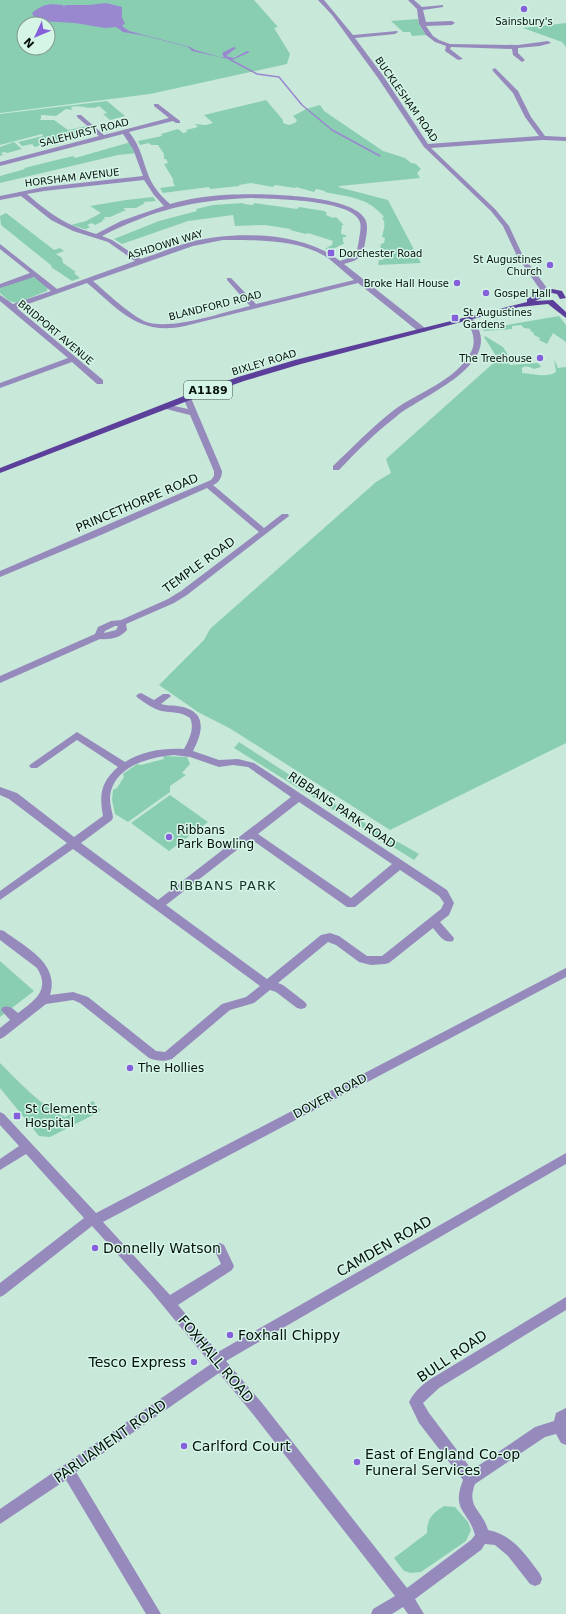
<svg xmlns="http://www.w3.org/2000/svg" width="566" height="1614" font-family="'DejaVu Sans',sans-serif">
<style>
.green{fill:#8aceb2;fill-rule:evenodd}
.water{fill:#9987d0}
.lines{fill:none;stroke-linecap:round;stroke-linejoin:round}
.stream{stroke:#9987d0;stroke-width:1.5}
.minor{fill:#968abd;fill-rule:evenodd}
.major{fill:#5c3f9a;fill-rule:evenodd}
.poi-dot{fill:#8660db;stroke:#d5f5e7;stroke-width:1.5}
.labels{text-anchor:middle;stroke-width:3;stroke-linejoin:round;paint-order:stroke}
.far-poi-label{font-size:10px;fill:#06110c;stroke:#d5f5e7;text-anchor:start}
.far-street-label{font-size:10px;fill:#06110c;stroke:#d5f5e7}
.shield{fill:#d5f5e7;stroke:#44554e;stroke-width:1}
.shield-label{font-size:11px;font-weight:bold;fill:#06110c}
.street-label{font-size:12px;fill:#06110c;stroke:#d5f5e7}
.poi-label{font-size:12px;fill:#06110c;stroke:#d5f5e7;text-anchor:start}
.neighbourhood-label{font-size:13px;letter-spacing:1px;fill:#173228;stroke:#d5f5e7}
.near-street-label{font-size:14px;fill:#06110c;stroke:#d5f5e7}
.near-poi-label{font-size:14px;fill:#06110c;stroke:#d5f5e7;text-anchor:start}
</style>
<rect width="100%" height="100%" fill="#c8e8da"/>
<!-- green -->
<path class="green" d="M0 0H254L278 27 274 28 290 54 287 64 150 94 0 113ZM24 24H48V48H24Z
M418 19 420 26 426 35 412 36 410 32H403L391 21Z
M566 23V47L562 42 523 28Z
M266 100 283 120V123L289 125 295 123 297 120 293 116 295 115 306 109 320 105 324 111 383 151 405 158 411 163 416 164 421 169 417 173 420 178 340 186 338 187 388 200 421 263 378 265 379 260H383L384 255 379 254 381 244 384 243 385 238 382 237C383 230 387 224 382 218L384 217C368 197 348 197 325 192V191L316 189 314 192 296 187 295 188 275 185 273 187 251 183 239 185V186L210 189 209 187 163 193 160 188 175 186 173 182V179L164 164 168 163 166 159H164V154L158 145H151L149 143 140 145 138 141 162 136 161 134 178 129 183 133 187 132 186 130 198 127 195 124 206 125 213 123 204 115Z
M107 101 125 116 110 120 103 114 107 113 99 106C90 111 81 104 71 107L72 110 66 109 56 116 41 115V119L39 120H54L68 130 87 126 92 131 74 137 72 135 62 138 64 140C56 142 51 140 43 142L44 144 35 147 32 144 22 146 18 142 43 136 42 134 0 145V114Z
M14 142 22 149 7 153 5 152 1 153 3 155 0 156V147Z
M131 142 137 153 118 155 0 183V176L25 169 24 168 73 156 75 158Z
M153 197 156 201 143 202 145 203 136 208H123L126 210 110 217H104L105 219 102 220 103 221 95 225 92 223 87 225 90 227 86 229 88 230 71 225 86 221 101 213 90 206 126 200Z
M243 203 244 204 253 205 254 203 297 209 299 207 324 211 327 213 326 215 333 218 336 217 344 225H342L341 234 346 235V237H343V242L345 243 329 251 325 249 333 244 332 243 333 241 308 233 306 234 290 230 291 229 265 225 235 226 233 215 188 221 122 244 114 239 159 221 197 211 196 209 213 205Z
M6 213 54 250 60 248 64 251 56 254 62 258 63 263 76 272 74 273 80 278 72 281 51 267 52 266 1 225 0 216Z
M30 277 37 278 48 287 47 291 17 303 9 301 0 293V287Z
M559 316 566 325V342L553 333 547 344 539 340 540 338 534 335 533 332 530 331 531 329 524 328 521 325 512 326V329L483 331 484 329Z
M485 336 503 347 508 355 505 356 510 365 538 363 541 367 534 369C530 367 526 365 522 368V373C533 374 548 378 556 372L554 359 558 368 566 367V743L390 830 231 729 198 712 159 685 204 640 210 629 376 482 391 473 386 459 498 359 484 337Z
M239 742 356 818 419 854 414 860 234 748Z
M163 756 187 757 190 764 182 773 186 775 170 786V792L128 822 115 814 112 800 113 790 117 788 124 777 123 774 137 764 141 765 164 759Z
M170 795 208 822 169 851 131 823Z
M0 961 34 991 0 1017Z
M0 1063C19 1082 40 1105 65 1117L93 1101 100 1110 99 1112 50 1137 39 1136 0 1088Z
M444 1506 455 1507 468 1522 471 1530 466 1541 421 1572 411 1573 404 1571 394 1558 427 1533C427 1518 432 1514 444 1506Z"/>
<!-- water -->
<path class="water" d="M106 3 122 7V18L125 23 122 26 129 31 190 47 195 50 220 57H224L222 53 234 47 236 48 226 56 234 58 247 51 250 52 232 60H233L192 51 188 47 146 36 123 32 116 27 105 28 75 23 40 21 34 17 32 13C42 4 50 3 63 5L64 7 65 5H89Z"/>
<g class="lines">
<!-- stream -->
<path class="stream" d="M229 59 257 74 279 77 302 105 332 130 380 156"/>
<!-- minor -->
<path class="minor" d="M318 0H324L353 35 397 31 398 32 395 34 355 38 384 77 428 144 539 136 525 117 513 93 492 70 495 68 518 91 531 117 545 136 566 137V141L543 140 431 148 495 209 509 226 523 256 547 288 546 294H540L539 288 517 256 503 226 491 211 424 147 378 78 332 15Z
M408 0H414L422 7 443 5V7L423 10 426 22 452 21 455 23 452 25 426 26 433 36 439 40 450 44 518 45 548 41 551 43 540 46 518 48V53L525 60 522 62 513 55 512 49 451 47 450 49 463 59 458 60 445 51 446 46 435 42 426 35 419 24 417 9Z
M154 104H158L180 121V123H176L173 121 129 132C141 146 143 163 150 179 155 189 162 197 170 204 187 199 206 196 224 195 251 193 351 193 365 219 369 226 366 236 365 243 362 259 358 260 344 264L425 328V332H419L358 283 185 326C138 336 120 310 87 283L17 308 103 380V384H97L72 362 0 388V383L68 358 0 301V295L13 304 51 291 34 277 0 288V284L30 273 0 249V244L57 289 135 261 108 242 73 231 51 220 21 196 0 200V196L44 187 143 176 133 149 123 134 0 166V162L99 136 77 117V115H81L104 135 169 118 154 106ZM144 180 154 195 164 206 121 221 96 234C66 225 51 215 27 194L44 191ZM250 198C272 199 349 199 359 220 362 225 360 233 359 239 357 255 355 256 340 261 302 231 234 231 190 242 173 247 157 254 141 259L112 240 102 236C153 210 193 200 250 198ZM223 240C255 240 300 239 328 258 337 265 345 273 354 280L256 304 231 278H227V280L250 306C223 312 169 332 144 321 128 313 107 293 93 281L193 246Z
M466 316H469C474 318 477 325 479 330 494 369 420 397 397 416 376 432 357 451 339 470H333V466C353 447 372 427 394 410 418 392 456 381 471 352 477 341 472 328 465 318Z
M184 396H187L191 398 222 471C222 477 219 483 213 485L264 528 282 514H288L289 516 187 595 174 603 126 624 127 630C120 638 110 640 100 639L0 683V676L95 634 98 627 111 621 121 620 168 599 181 591 259 532 207 488 101 535 0 577V571L211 480 214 476V471L190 415 162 408 161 406 165 404 188 409 183 398ZM115 626H118L116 630 104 633 105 631Z
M141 693 154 700 163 694H169L171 696 161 704C167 706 172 705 177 706 207 710 204 730 193 751L219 760 238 759 254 763 447 890 454 903 449 915 440 922 454 938 453 941C444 944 438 934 433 928L389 963 385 964 371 965 359 962 336 945 328 942 278 983 283 985 305 1002 307 1005 305 1008 301 1009 297 1008 276 992 270 990 254 1003 230 1010 172 1059C164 1062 157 1061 149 1058L80 1003 73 1000 46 1004 4 1037 0 1039V1028L10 1020 1 1010 3 1007C10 1005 13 1009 18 1013 34 1001 51 990 37 968L0 940V930L4 931C25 947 60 963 50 995L73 992 88 997 156 1051 165 1052 222 1004 246 997 260 986 73 849 0 900V891L67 843 9 799 0 795V787L17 793 74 837 103 816C99 794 101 782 118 767L77 740 37 768H31L29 766 31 764 77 732 125 762C143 751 163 748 184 749 189 740 195 728 190 718 180 711 172 713 161 711 152 708 145 703 138 698L136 696 138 694ZM174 755 190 757 219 767 233 765 248 767 291 797 158 900 81 843 112 820 113 817C112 811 110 805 110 799 111 767 149 757 174 755ZM299 802 392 864 351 898 258 834ZM251 839 347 907H355L400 870 439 896 444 903 441 909 382 956H367L339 936 330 933 321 935 267 979 166 905Z
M566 968V977L103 1222 170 1295 221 1264 214 1249 216 1245 220 1243 224 1245 234 1266 232 1270 178 1305 218 1352 566 1153V1164L226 1361 262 1403 407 1588 471 1540 475 1535C468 1509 451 1512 463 1480L419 1423 409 1402C414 1392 421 1386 429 1380L566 1297V1310L439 1388 423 1403 429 1413 472 1470 535 1427 554 1421 556 1413 566 1408V1445L561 1443 556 1434 545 1437 475 1484C466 1508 482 1509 488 1530 513 1535 525 1554 540 1574L542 1579 540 1584 535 1586 530 1584 508 1556 495 1545 485 1544 481 1550 415 1599 424 1614H408L403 1607 392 1614H371L373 1609 395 1596 252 1413 219 1373 76 1472 161 1614H146L66 1480 0 1524V1509L211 1364 150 1290 92 1226 4 1295 0 1297V1283L84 1218 26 1154 0 1170V1159L19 1146 0 1125V1112L4 1114 96 1213Z"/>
<!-- major -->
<path class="major" d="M552 289 562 291 566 298 560 299 557 294 552 293 535 301 553 300 566 312V318L548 304 519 307 301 364 244 381 190 400 0 473V468L184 396 238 377 295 360 527 302V299L540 292Z"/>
</g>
<!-- markers -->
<g class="poi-dot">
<circle cx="524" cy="9" r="4"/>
<rect x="327" y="249" width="8" height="8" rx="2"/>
<circle cx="550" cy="265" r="4"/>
<circle cx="457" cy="283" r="4"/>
<circle cx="486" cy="293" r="4"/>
<rect x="451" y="314" width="8" height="8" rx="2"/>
<circle cx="540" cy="358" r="4"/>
<circle cx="169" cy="837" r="4"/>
<circle cx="130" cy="1068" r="4"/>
<rect x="13" y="1112" width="8" height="8" rx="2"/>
<circle cx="95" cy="1248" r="4"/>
<circle cx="230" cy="1335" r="4"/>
<circle cx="194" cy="1362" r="4"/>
<circle cx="184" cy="1446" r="4"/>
<circle cx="357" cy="1462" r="4"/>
</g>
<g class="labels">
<!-- far-poi labels -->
<g class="far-poi-label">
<text x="524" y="25" text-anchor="middle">Sainsbury's</text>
<text x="339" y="257">Dorchester Road</text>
<text x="542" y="263" text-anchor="end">St Augustines<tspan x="542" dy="12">Church</tspan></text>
<text x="449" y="287" text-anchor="end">Broke Hall House</text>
<text x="494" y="297">Gospel Hall</text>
<text x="463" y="316">St Augustines<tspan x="463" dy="12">Gardens</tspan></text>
<text x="532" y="362" text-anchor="end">The Treehouse</text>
</g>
<!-- far-street labels -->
<g class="far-street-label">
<text transform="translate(407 99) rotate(55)" y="4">BUCKLESHAM ROAD</text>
<text transform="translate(84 132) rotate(-14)" y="4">SALEHURST ROAD</text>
<text transform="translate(72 177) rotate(-7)" y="4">HORSHAM AVENUE</text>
<text transform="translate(165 244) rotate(-17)" y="4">ASHDOWN WAY</text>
<text transform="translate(215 305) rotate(-14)" y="4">BLANDFORD ROAD</text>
<text transform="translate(56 332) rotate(40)" y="4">BRIDPORT AVENUE</text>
<text transform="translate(264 362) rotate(-17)" y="4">BIXLEY ROAD</text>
</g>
<!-- shield labels -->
<rect class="shield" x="184" y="381" width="48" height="18" rx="3"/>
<g class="shield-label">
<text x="208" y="394">A1189</text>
</g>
<!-- street labels -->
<g class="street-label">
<text transform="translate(137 503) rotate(-23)" y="4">PRINCETHORPE ROAD</text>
<text transform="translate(199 565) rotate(-36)" y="4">TEMPLE ROAD</text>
<text transform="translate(342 810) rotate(34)" y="4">RIBBANS PARK ROAD</text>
<text transform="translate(330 1096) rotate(-28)" y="4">DOVER ROAD</text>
</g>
<!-- poi labels -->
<g class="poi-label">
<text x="177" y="834">Ribbans<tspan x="177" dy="14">Park Bowling</tspan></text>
<text x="138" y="1072">The Hollies</text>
<text x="25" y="1113">St Clements<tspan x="25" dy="14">Hospital</tspan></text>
</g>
<!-- neighbourhood labels -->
<g class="neighbourhood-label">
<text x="223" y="890">RIBBANS PARK</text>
</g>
<!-- near-street labels -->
<g class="near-street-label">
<text transform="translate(384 1246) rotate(-30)" y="5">CAMDEN ROAD</text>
<text transform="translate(452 1356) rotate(-34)" y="5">BULL ROAD</text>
<text transform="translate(216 1359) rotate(50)" y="5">FOXHALL ROAD</text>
<text transform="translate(110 1441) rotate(-35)" y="5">PARLIAMENT ROAD</text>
</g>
<!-- near-poi labels -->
<g class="near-poi-label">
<text x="103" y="1253">Donnelly Watson</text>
<text x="238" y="1340">Foxhall Chippy</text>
<text x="186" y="1367" text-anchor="end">Tesco Express</text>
<text x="192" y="1451">Carlford Court</text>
<text x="365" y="1459">East of England Co-op<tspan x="365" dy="16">Funeral Services</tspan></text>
</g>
</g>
<!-- north arrow -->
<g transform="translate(36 36) rotate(226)"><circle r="19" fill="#d5f5e7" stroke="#829a8f"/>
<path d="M0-3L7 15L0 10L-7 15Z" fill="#8660db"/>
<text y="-6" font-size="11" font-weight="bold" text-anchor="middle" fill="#06110c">N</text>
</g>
</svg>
